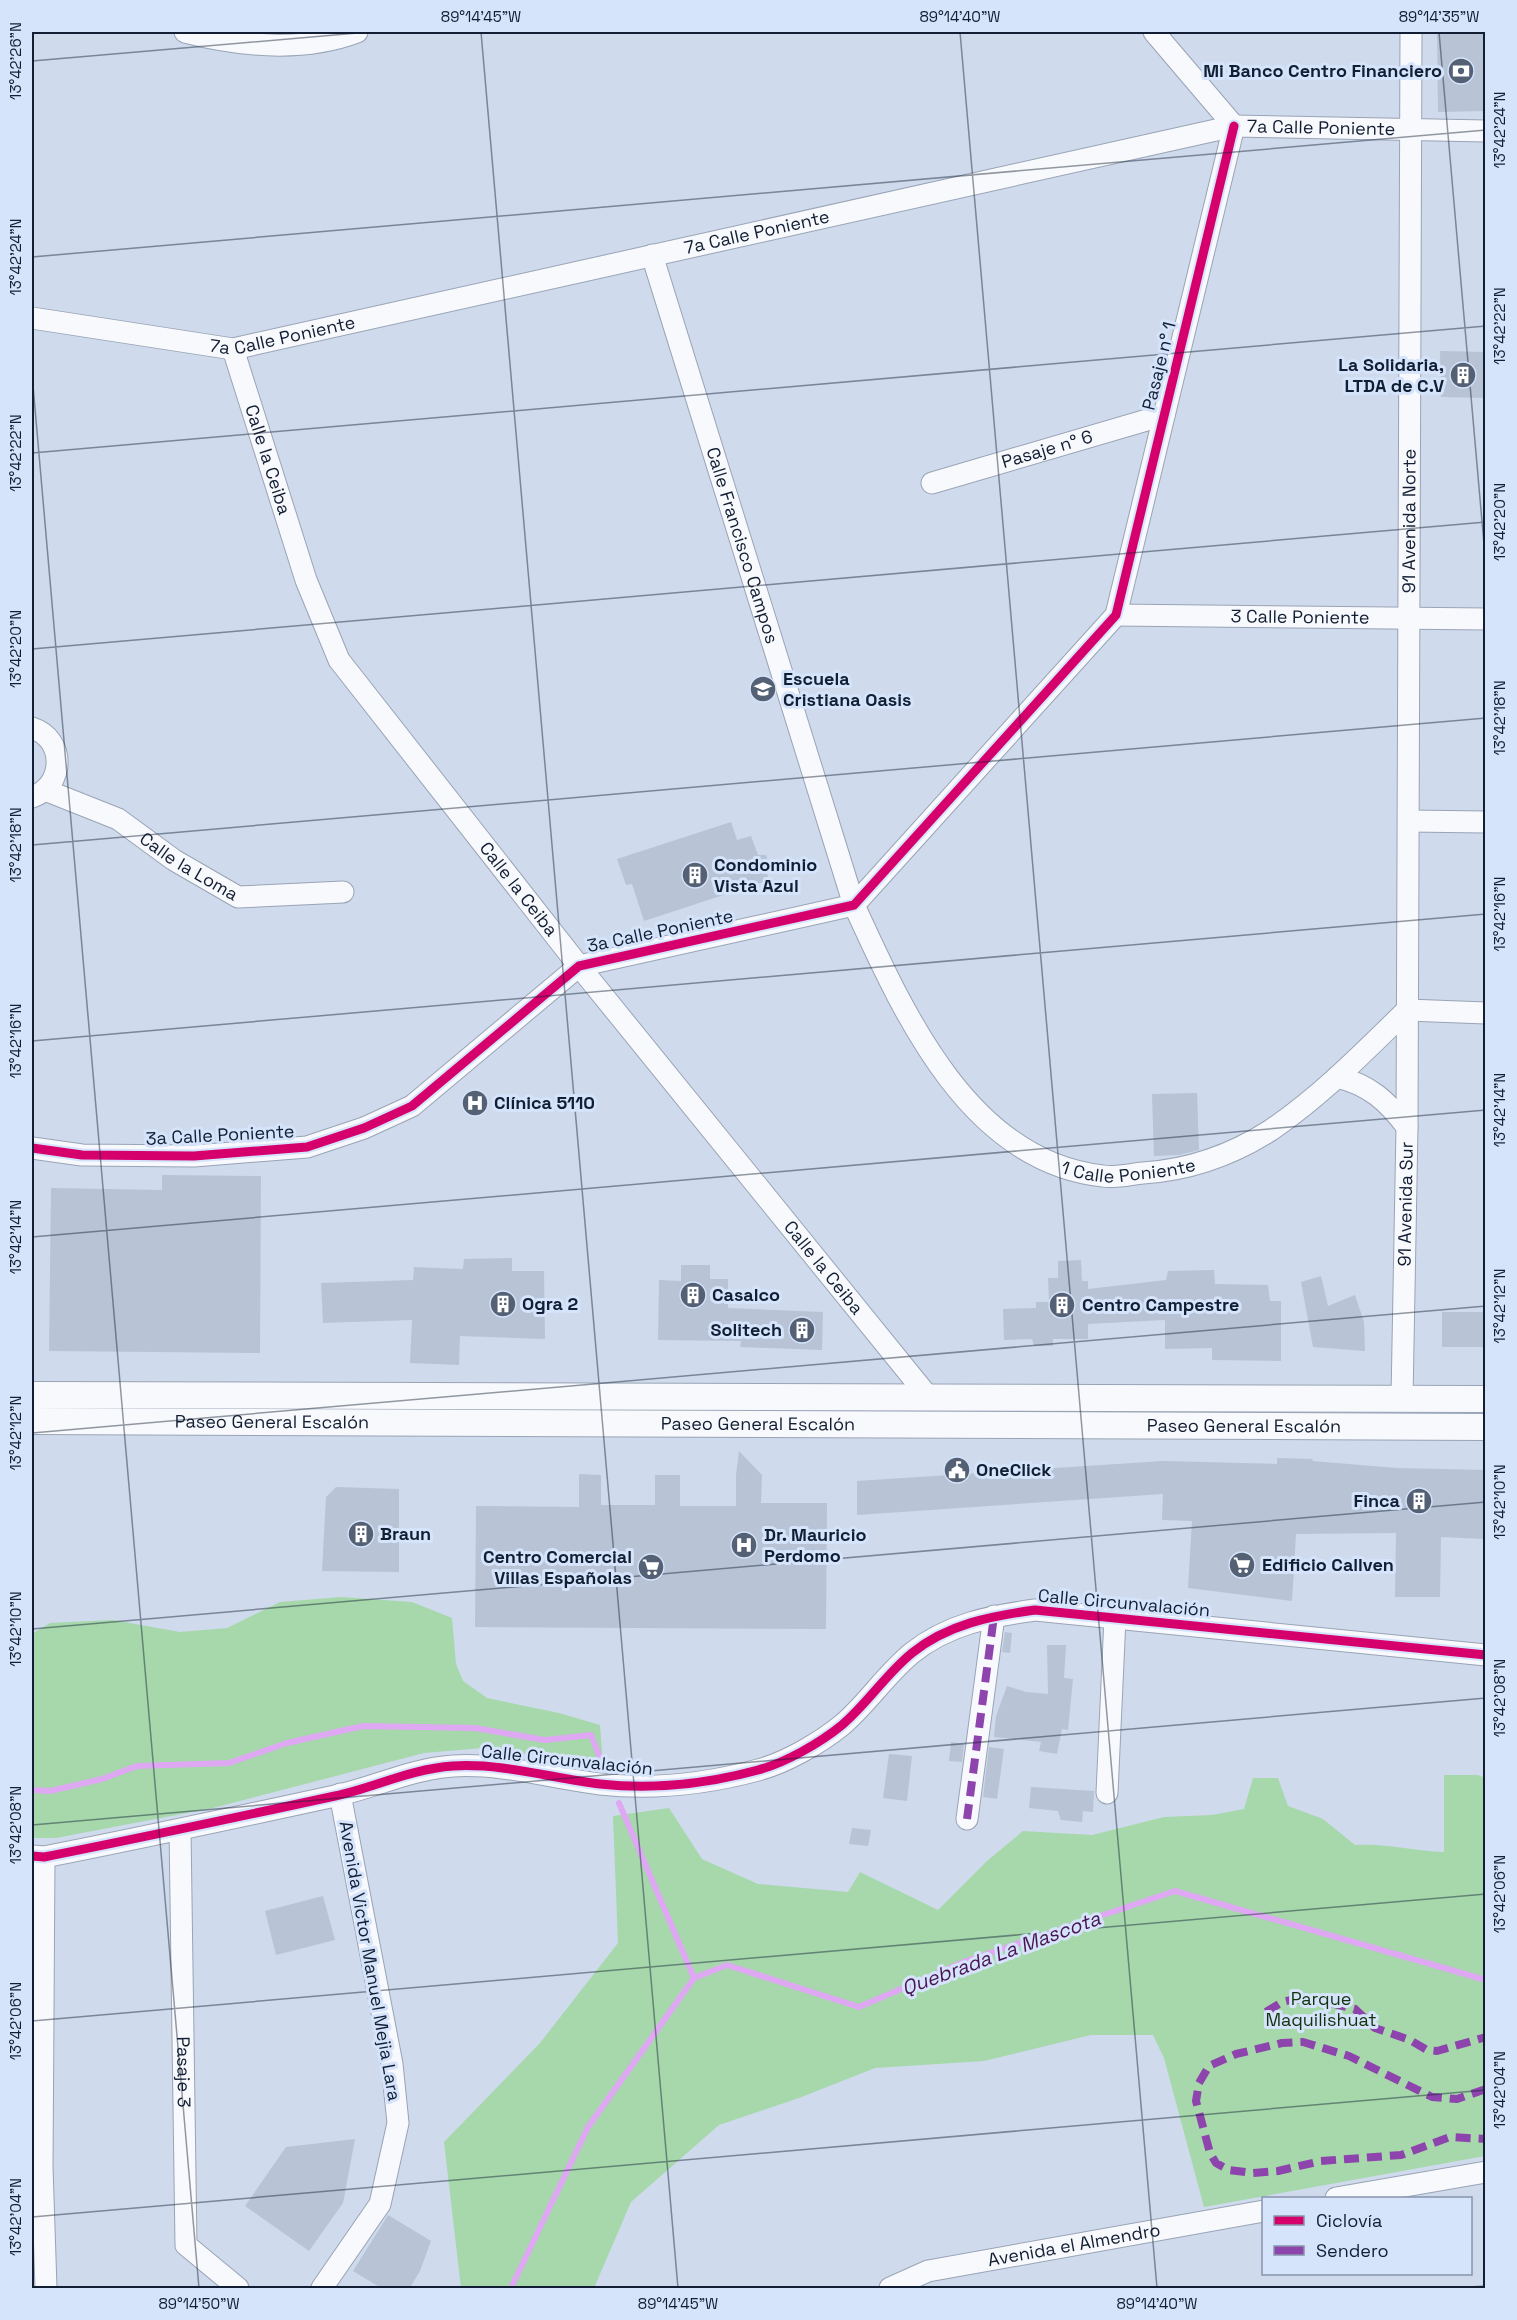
<svg xmlns="http://www.w3.org/2000/svg" width="1517" height="2320" font-family="'Space Grotesk',sans-serif">
<style>
.green{fill:#a6d8ab}
.lines{fill:none;stroke-linecap:round;stroke-linejoin:round}
.stream{stroke:#dea8f2;stroke-width:6}
.building{fill:#b8c3d6}
.minor-casing{stroke:#99a4b6;stroke-width:23}
.major-casing{stroke:#99a4b6;stroke-width:28}
.minor{stroke:#f8f9fc;stroke-width:21}
.major{stroke:#f8f9fc;stroke-width:26}
.quiet{stroke:#8e44ad;stroke-width:8;stroke-dasharray:15 8;stroke-linecap:butt}
.cycleway-casing{stroke:#d5e3fb;stroke-width:13}
.cycleway{stroke:#d6006c;stroke-width:9}
.ticks{fill:none;stroke:#111e33;stroke-width:1.5;stroke-opacity:0.45}
.labels{text-anchor:middle;stroke-width:6;stroke-linejoin:round;paint-order:stroke}
.poi-label{font-size:18px;font-weight:bold;fill:#111e33;stroke:#d5e3fb;text-anchor:start}
.street-label{font-size:18px;fill:#111e33;stroke:#d5e3fb}
.park-label{font-size:18px;fill:#12330b;stroke:#d5e3fb}
.water-label{font-size:20px;font-style:italic;fill:#481452;stroke:#d5e3fb}
.neatline{fill:none;stroke:#111e33;stroke-width:2}
.ticks-label{font-size:15px;text-anchor:middle;fill:#111e33}
</style>
<rect width="100%" height="100%" fill="#cfdaec"/>
<!-- green -->
<path class="green" d="M341 1597 412 1602 452 1618 456 1664 463 1681 487 1698 559 1713 600 1725 603 1765 483 1748 424 1753 213 1808 56 1838H32V1634L50 1623 113 1620 180 1632 227 1628 280 1602Z
M1444 1775H1478L1485 1778V2156L1204 2207 1164 2058 1153 2035H1091L984 2061 875 2068 799 2098 719 2125 631 2202 594 2288H461L444 2142 540 2043 618 1943 613 1816 669 1808 702 1859 758 1884 848 1892 860 1872 938 1910 987 1861 1023 1831 1092 1835 1164 1817 1212 1815 1244 1809 1253 1778H1278L1288 1806 1323 1819 1355 1845C1385 1843 1413 1851 1444 1852Z"/>
<g class="lines">
<!-- stream -->
<path class="stream" d="M32 1790 50 1791 102 1779 137 1766 229 1763 287 1743 363 1726 475 1728 545 1740 591 1735 603 1765
M619 1803 694 1978
M511 2288 588 2127 694 1978 727 1965 859 2007 966 1961 1175 1891 1486 1980"/>
</g>
<!-- building -->
<path class="building" d="M1437 32H1485V111L1438 112Z
M1440 351 1485 352V398L1441 397Z
M731 822 737 840 751 836 758 855H766L770 869 766 870 769 880 644 921 632 884 626 885 617 859Z
M1197 1093 1199 1150 1179 1155 1154 1156 1152 1094Z
M162 1175 261 1176 260 1353 49 1351 51 1188 162 1190Z
M512 1258V1271H544L545 1339 460 1336 459 1365 410 1363 412 1320 323 1323 321 1283 413 1280 414 1267 463 1269 464 1259Z
M1081 1260 1082 1281H1088V1289L1166 1280 1168 1271 1214 1270 1215 1284 1268 1285 1270 1301H1281V1361L1212 1360V1348L1165 1349V1320L1088 1324V1339H1053V1346H1034L1032 1339 1004 1340 1003 1309 1036 1308V1302H1049L1048 1278H1058V1261Z
M681 1265H710V1279H728V1308L823 1312 822 1350 740 1347 741 1341 658 1340 659 1280 681 1281Z
M1321 1276 1328 1306 1355 1295 1364 1322 1365 1351 1313 1347 1301 1282Z
M1442 1312H1485V1347H1442Z
M739 1451 762 1475 761 1503H827L826 1629 475 1627 476 1506 579 1507V1474L601 1475V1505H655V1475H680V1506H736V1475Z
M1277 1458 1313 1459 1312 1461 1397 1468 1485 1470V1539L1441 1537 1440 1597H1395L1396 1533 1296 1534 1292 1601 1188 1588 1192 1521 1162 1520 1163 1494 857 1515V1481L1163 1461 1277 1464Z
M336 1487 399 1489V1572L322 1571 326 1497Z
M1005 1632 1012 1633 1010 1653 1002 1652Z
M1047 1645H1066L1064 1678 1073 1679 1068 1730 1062 1729 1057 1754 1039 1751 1041 1742 994 1737 996 1716 1007 1686 1026 1692 1048 1694Z
M951 1742 964 1744 962 1762 949 1761Z
M989 1747 1004 1749 997 1799 983 1797Z
M889 1754 912 1756 907 1801 883 1798Z
M1031 1787 1094 1791 1093 1812 1083 1811 1082 1822 1061 1820 1058 1811 1029 1808Z
M852 1828 871 1830 868 1846 849 1844Z
M323 1896 335 1940 276 1955 265 1911Z
M355 2139 343 2203 309 2251 245 2206 286 2147Z
M388 2215 431 2241 420 2271 409 2289H383L353 2271Z"/>
<g class="lines">
<defs>
<g id="minor">
<path d="M185 32C240 46 302 53 357 32"/>
<path d="M1154 32 1234 126"/>
<path id="s1" d="M652 255 854 905C903 1012 969 1162 1103 1176 1116 1178 1131 1174 1143 1173 1190 1170 1232 1155 1271 1130 1321 1096 1364 1052 1407 1010L1486 1013"/>
<path id="s2" d="M32 318 233 349 1234 126 1486 131"/>
<path id="s3" d="M233 349 306 580 339 660 579 966 930 1399"/>
<path id="s4" d="M932 483 1164 415"/>
<path id="s5" d="M1116 615 1486 619"/>
<path d="M32 728C66 739 65 786 32 797"/>
<path id="s6" d="M45 790 118 819 174 860 238 897 343 892"/>
<path d="M1409 821 1486 822"/>
<path d="M1337 1077C1370 1085 1387 1101 1407 1127"/>
<path d="M32 1148 82 1155 194 1156 307 1147 364 1128 412 1106 579 966 854 905 1116 615 1234 126"/>
<path id="s7" d="M1402 1399 1407 1127 1411 32"/>
<path d="M1107 1793 1115 1618"/>
<path d="M967 1819 994 1616"/>
<path id="s8" d="M180 1830 186 2245 238 2288"/>
<path d="M32 1856 44 1857C141 1838 238 1817 335 1796 376 1787 410 1769 453 1766 503 1763 551 1778 600 1784 654 1790 706 1784 758 1770 785 1763 820 1743 842 1725 867 1704 886 1674 912 1653 948 1624 991 1616 1035 1610L1486 1655"/>
<path d="M44 1857 42 2167 46 2288"/>
<path d="M1336 2198 1486 2172"/>
<path d="M322 2288 380 2204 398 2123 392 2064 340 1794"/>
<path id="s9" d="M890 2288 928 2271 1264 2211"/>
</g>
<g id="major">
<path d="M32 1395 1486 1399"/>
<path id="s10" d="M32 1421 1486 1427"/>
</g>
</defs>
<!-- minor casing -->
<use href="#minor" class="minor-casing"/>
<!-- major casing -->
<use href="#major" class="major-casing"/>
<!-- minor -->
<use href="#minor" class="minor"/>
<!-- major -->
<use href="#major" class="major"/>
<!-- quiet -->
<path class="quiet" d="M967 1819 994 1616
M1266 2012 1282 2002 1295 1999 1321 2001 1355 2009 1375 2028 1410 2040 1427 2050 1437 2051 1486 2037
M1486 2089 1457 2099 1432 2097 1349 2056 1303 2042 1282 2043 1236 2054 1209 2066 1199 2083 1196 2101 1210 2153 1216 2163 1229 2170 1253 2173 1278 2171 1321 2161 1401 2155 1450 2137 1486 2139"/>
<defs>
<path id="cycleway" d="M32 1148 82 1155 194 1156 307 1147 364 1128 412 1106 579 966 854 905 1116 615 1234 126
M32 1856 44 1857C141 1838 238 1817 335 1796 376 1787 410 1769 453 1766 503 1763 551 1778 600 1784 654 1790 706 1784 758 1770 785 1763 820 1743 842 1725 867 1704 886 1674 912 1653 948 1624 991 1616 1035 1610L1486 1655"/>
</defs>
<!-- cycleway casing -->
<use href="#cycleway" class="cycleway-casing"/>
<!-- cycleway -->
<use href="#cycleway" class="cycleway"/>
</g>
<!-- ticks -->
<path class="ticks" d="M481 32 678 2288M960 32 1157 2288M1439 32 1486 567M32 61 369 32M32 257 1486 130M32 374 199 2288M32 453 1486 326M32 649 1486 522M32 845 1486 718M32 1041 1486 914M32 1237 1486 1110M32 1433 1486 1306M32 1629 1486 1502M32 1825 1486 1698M32 2021 1486 1894M32 2217 1486 2090M1453 2288 1486 2286"/>
<!-- icons -->
<defs>
<symbol id="bank-disc" viewBox="-11 -11 22 22"><circle r="9.5" fill="#546074" stroke="#d5e3fb"/><path d="M-6-4H6V4H-6ZM0-2.3a2.3 2.3 0 1 0 0 4.6a2.3 2.3 0 1 0 0-4.6Z" fill="#fff"/></symbol>
<symbol id="building-disc" viewBox="-11 -11 22 22"><circle r="9.5" fill="#546074" stroke="#d5e3fb"/><path d="M-4-6H4V6H1V3H-1V6H-4ZM-2.5-4.3h1.7v1.8h-1.7ZM.8-4.3h1.7v1.8H.8ZM-2.5-1h1.7V.8h-1.7ZM.8-1h1.7V.8H.8Z" fill="#fff"/></symbol>
<symbol id="university-disc" viewBox="-11 -11 22 22"><circle r="9.5" fill="#546074" stroke="#d5e3fb"/><path d="M0-5L7-2L0 1L-7-2ZM-4 1L0 2.5L4 1V4Q0 6-4 4Z" fill="#fff"/></symbol>
<symbol id="hospital-disc" viewBox="-11 -11 22 22"><circle r="9.5" fill="#546074" stroke="#d5e3fb"/><path d="M-5-5h3v3.5h4V-5h3V5h-3V1.5h-4V5h-3Z" fill="#fff"/></symbol>
<symbol id="civic-disc" viewBox="-11 -11 22 22"><circle r="9.5" fill="#546074" stroke="#d5e3fb"/><path d="M-.6-6.5H3V-4.5H.6V-3L4-1V1h2V6H-6V1h2V-1L-.6-3ZM-1.2 2.5V6h2.4V2.5Z" fill="#fff"/></symbol>
<symbol id="supermarket-disc" viewBox="-11 -11 22 22"><circle r="9.5" fill="#546074" stroke="#d5e3fb"/><path d="M-6-5.5h2.5l.6 2H6L4.5 2H-2.5L-4.4-4H-6ZM-1.5 3.2a1.3 1.3 0 1 0 .1 0ZM3 3.2a1.3 1.3 0 1 0 .1 0Z" fill="#fff"/></symbol>
</defs>
<g fill-rule="evenodd">
<use href="#bank-disc" x="1446" y="56" width="30" height="30"/>
<use href="#building-disc" x="1448" y="360" width="30" height="30"/>
<use href="#university-disc" x="748" y="674" width="30" height="30"/>
<use href="#building-disc" x="680" y="860" width="30" height="30"/>
<use href="#hospital-disc" x="460" y="1088" width="30" height="30"/>
<use href="#building-disc" x="678" y="1280" width="30" height="30"/>
<use href="#building-disc" x="488" y="1289" width="30" height="30"/>
<use href="#building-disc" x="1047" y="1290" width="30" height="30"/>
<use href="#building-disc" x="787" y="1315" width="30" height="30"/>
<use href="#civic-disc" x="942" y="1455" width="30" height="30"/>
<use href="#building-disc" x="1404" y="1486" width="30" height="30"/>
<use href="#building-disc" x="346" y="1519" width="30" height="30"/>
<use href="#hospital-disc" x="729" y="1530" width="30" height="30"/>
<use href="#supermarket-disc" x="1227" y="1550" width="30" height="30"/>
<use href="#supermarket-disc" x="636" y="1552" width="30" height="30"/>
</g>
<g class="labels">
<!-- poi labels -->
<g class="poi-label">
<text x="1442" y="77" text-anchor="end">Mi Banco Centro Financiero</text>
<text x="1444" y="371" text-anchor="end">La Solidaria,<tspan x="1444" dy="21">LTDA de C.V</tspan></text>
<text x="783" y="685">Escuela<tspan x="783" dy="21">Cristiana Oasis</tspan></text>
<text x="714" y="871">Condominio<tspan x="714" dy="21">Vista Azul</tspan></text>
<text x="494" y="1109">Clínica 5110</text>
<text x="712" y="1301">Casalco</text>
<text x="522" y="1310">Ogra 2</text>
<text x="1082" y="1311">Centro Campestre</text>
<text x="782" y="1336" text-anchor="end">Solitech</text>
<text x="976" y="1476">OneClick</text>
<text x="1400" y="1507" text-anchor="end">Finca</text>
<text x="380" y="1540">Braun</text>
<text x="764" y="1541">Dr. Mauricio<tspan x="764" dy="21">Perdomo</tspan></text>
<text x="632" y="1563" text-anchor="end">Centro Comercial<tspan x="632" dy="21">Villas Españolas</tspan></text>
<text x="1262" y="1571">Edificio Callven</text>
</g>
<!-- street labels -->
<g class="street-label">
<text dy="6" stroke="none"><textPath href="#s2" startOffset="1316">7a Calle Poniente</textPath></text>
<text dy="6" stroke="none"><textPath href="#s2" startOffset="740">7a Calle Poniente</textPath></text>
<text dy="6" stroke="none"><textPath href="#s2" startOffset="254">7a Calle Poniente</textPath></text>
<text transform="translate(1159 366) rotate(-76)" y="6">Pasaje n° 1</text>
<text dy="6" stroke="none"><textPath href="#s4" startOffset="120">Pasaje n° 6</textPath></text>
<text dy="6" stroke="none"><textPath href="#s3" startOffset="116">Calle la Ceiba</textPath></text>
<text dy="6" stroke="none"><textPath href="#s7" startOffset="878">91 Avenida Norte</textPath></text>
<text dy="6" stroke="none"><textPath href="#s1" startOffset="304">Calle Francisco Campos</textPath></text>
<text dy="6" stroke="none"><textPath href="#s5" startOffset="184">3 Calle Poniente</textPath></text>
<text dy="6" stroke="none"><textPath href="#s6" startOffset="164">Calle la Loma</textPath></text>
<text dy="6" stroke="none"><textPath href="#s3" startOffset="620">Calle la Ceiba</textPath></text>
<text transform="translate(660 931) rotate(-12)" y="6">3a Calle Poniente</text>
<text transform="translate(220 1135) rotate(-3)" y="6">3a Calle Poniente</text>
<text dy="6" stroke="none"><textPath href="#s1" startOffset="1092">1 Calle Poniente</textPath></text>
<text dy="6" stroke="none"><textPath href="#s7" startOffset="195">91 Avenida Sur</textPath></text>
<text dy="6" stroke="none"><textPath href="#s3" startOffset="1106">Calle la Ceiba</textPath></text>
<text dy="6" stroke="none"><textPath href="#s10" startOffset="240">Paseo General Escalón</textPath></text>
<text dy="6" stroke="none"><textPath href="#s10" startOffset="726">Paseo General Escalón</textPath></text>
<text dy="6" stroke="none"><textPath href="#s10" startOffset="1212">Paseo General Escalón</textPath></text>
<text transform="translate(1124 1603) rotate(5)" y="6">Calle Circunvalación</text>
<text transform="translate(567 1760) rotate(6)" y="6">Calle Circunvalación</text>
<text transform="translate(370 1961) rotate(80)" y="6">Avenida Victor Manuel Mejia Lara</text>
<text dy="6" stroke="none"><textPath href="#s8" startOffset="242">Pasaje 3</textPath></text>
<text dy="6" stroke="none"><textPath href="#s9" startOffset="190">Avenida el Almendro</textPath></text>
</g>
<!-- park labels -->
<g class="park-label">
<text x="1321" y="2005">Parque<tspan x="1321" dy="21">Maquilishuat</tspan></text>
</g>
<!-- water labels -->
<g class="water-label">
<text transform="translate(1001 1953) rotate(-20)" y="7">Quebrada La Mascota</text>
</g>
</g>
<!-- border -->
<rect width="1517" height="2320" fill="none" stroke="#d5e3fb" stroke-width="66"/>
<!-- legend -->
<rect x="1262" y="2197" width="210" height="78" fill="#d5e3fb" stroke="#8794ab" stroke-width="1.5"/>
<rect x="1274" y="2216" width="30" height="9" fill="#d6006c" stroke="#8794ab" stroke-width="1.5"/>
<text x="1316" y="2227" font-size="18" fill="#111e33">Ciclovía</text>
<rect x="1274" y="2246" width="30" height="9" fill="#8e44ad" stroke="#8794ab" stroke-width="1.5"/>
<text x="1316" y="2257" font-size="18" fill="#111e33">Sendero</text>
<rect x="33" y="33" width="1451" height="2254" class="neatline"/>
<g class="ticks-label">
<text x="481" y="22">89°14'45"W</text>
<text x="960" y="22">89°14'40"W</text>
<text x="1439" y="22">89°14'35"W</text>
<text transform="translate(16 61) rotate(-90)" y="5">13°42'26"N</text>
<text transform="translate(1500 130) rotate(-90)" y="5">13°42'24"N</text>
<text transform="translate(16 257) rotate(-90)" y="5">13°42'24"N</text>
<text transform="translate(1500 326) rotate(-90)" y="5">13°42'22"N</text>
<text transform="translate(16 453) rotate(-90)" y="5">13°42'22"N</text>
<text transform="translate(1500 522) rotate(-90)" y="5">13°42'20"N</text>
<text transform="translate(16 649) rotate(-90)" y="5">13°42'20"N</text>
<text transform="translate(1500 718) rotate(-90)" y="5">13°42'18"N</text>
<text transform="translate(16 845) rotate(-90)" y="5">13°42'18"N</text>
<text transform="translate(1500 914) rotate(-90)" y="5">13°42'16"N</text>
<text transform="translate(16 1041) rotate(-90)" y="5">13°42'16"N</text>
<text transform="translate(1500 1110) rotate(-90)" y="5">13°42'14"N</text>
<text transform="translate(16 1237) rotate(-90)" y="5">13°42'14"N</text>
<text transform="translate(1500 1306) rotate(-90)" y="5">13°42'12"N</text>
<text transform="translate(16 1433) rotate(-90)" y="5">13°42'12"N</text>
<text transform="translate(1500 1502) rotate(-90)" y="5">13°42'10"N</text>
<text transform="translate(16 1629) rotate(-90)" y="5">13°42'10"N</text>
<text transform="translate(1500 1698) rotate(-90)" y="5">13°42'08"N</text>
<text transform="translate(16 1825) rotate(-90)" y="5">13°42'08"N</text>
<text transform="translate(1500 1894) rotate(-90)" y="5">13°42'06"N</text>
<text transform="translate(16 2021) rotate(-90)" y="5">13°42'06"N</text>
<text transform="translate(1500 2090) rotate(-90)" y="5">13°42'04"N</text>
<text transform="translate(16 2217) rotate(-90)" y="5">13°42'04"N</text>
<text x="199" y="2309">89°14'50"W</text>
<text x="678" y="2309">89°14'45"W</text>
<text x="1157" y="2309">89°14'40"W</text>
</g>
</svg>
